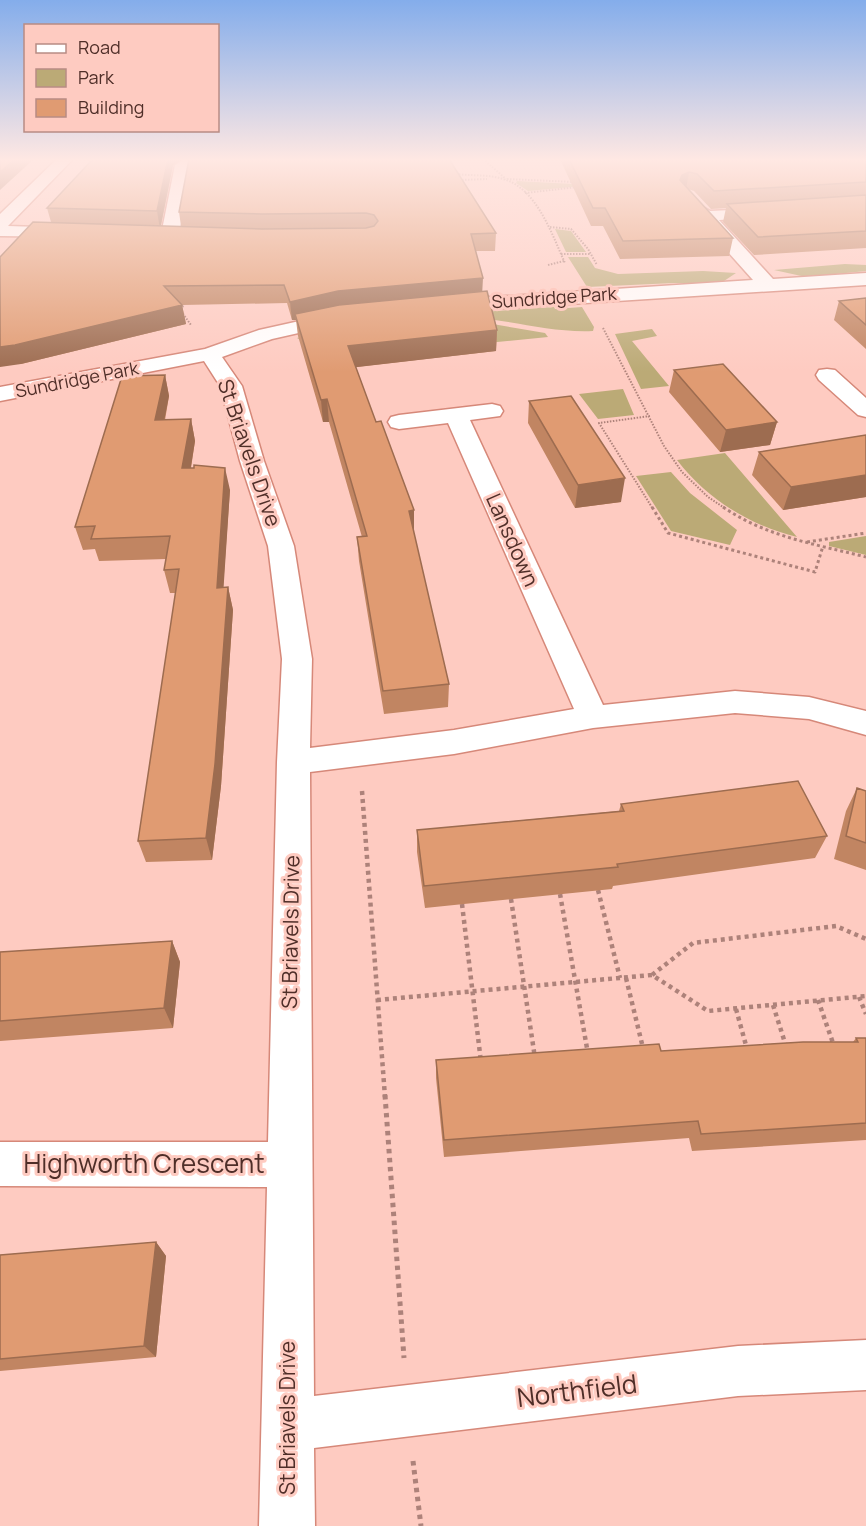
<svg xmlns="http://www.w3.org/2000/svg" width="866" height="1526" font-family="Manrope,sans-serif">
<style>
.green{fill:#bbaa76}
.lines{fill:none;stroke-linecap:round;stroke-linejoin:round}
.street-casing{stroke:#d68879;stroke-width:3}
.path-far3{stroke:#ad827a;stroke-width:2;stroke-dasharray:1.5 1.5;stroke-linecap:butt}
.path-far2{stroke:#ad827a;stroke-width:3;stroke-dasharray:3 3;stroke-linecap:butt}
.path-far1{stroke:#ad827a;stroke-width:4.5;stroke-dasharray:4 4;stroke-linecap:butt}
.path{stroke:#ad827a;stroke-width:5;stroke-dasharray:4.5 4.5;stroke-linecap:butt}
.street{fill:#fff;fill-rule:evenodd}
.wall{fill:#c18562}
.shaded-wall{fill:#9d6c50}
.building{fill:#e09b72;stroke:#9d6c50;stroke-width:1.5}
.labels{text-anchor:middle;stroke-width:6;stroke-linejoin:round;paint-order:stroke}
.far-street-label{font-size:18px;fill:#4f2e28;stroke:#fecbc1}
.street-label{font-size:21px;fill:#4f2e28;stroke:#fecbc1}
.near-street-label{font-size:26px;fill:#4f2e28;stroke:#fecbc1}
</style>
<rect width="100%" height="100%" fill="#fecbc1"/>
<!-- green -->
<path class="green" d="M517 181 593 185 528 191 516 183Z
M555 229 571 231 586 252H566Z
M568 257H588L595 268 618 274 703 271 736 273 724 281 711 284 674 283 587 287Z
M845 264 866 265V271L806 277 774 270Z
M554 307 555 309 582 307 594 327 593 331C551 333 511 320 469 317L301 340 297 338C380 316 469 313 554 307Z
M475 321 545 333 548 337 466 345Z
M652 329 657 336 632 341 669 386 641 389 615 334Z
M623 389 634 415 598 419 579 394Z
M725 453 797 537C749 525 707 499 677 460Z
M671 472 690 493 737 530 730 545 671 531 636 476Z
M866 536V555L829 546V542Z"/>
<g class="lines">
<defs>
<path id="street" d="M57 159H73L8 226 70 228 76 229 79 233 76 237 0 236V214Z
M183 160H201L209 165 201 170H190L179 235 176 239H164L161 235 175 165Z
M701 206 710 211 776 208 778 212 776 216 770 217 719 220 773 279 866 273V285L445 312 438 310 435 306 438 302 445 300 753 280 695 215 693 211 695 207Z
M340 312 347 314 350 318 347 322 272 339 222 357 242 386 264 461 294 546 312 659 310 748 454 730 574 709 448 423 399 429 391 427 388 422 391 417 399 415 492 404 500 406 503 411 500 416 470 420 603 705 735 691 809 697 866 711V735L809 719 735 713 593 728 454 754 310 772 314 1396 738 1346 866 1340V1390L738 1396 314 1448 315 1526H259L267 1187 0 1186V1142H268L277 762 282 659 268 546 240 461 220 386 204 361 0 401V387L205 349 259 330Z
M827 369 835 370 866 398V417L858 415 819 380 816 375 819 370Z"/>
</defs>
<!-- street casing -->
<use href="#street" class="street-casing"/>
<!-- path-far3 -->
<path class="path-far3" d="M483 159 506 179
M456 174C471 176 488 174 503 179 537 188 552 235 565 263
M507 179 574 182
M459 180 487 179
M525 193 577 187
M550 227 571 229 588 249 597 265
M561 254H591
M548 265 564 261
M185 300 181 311 191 325
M603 328 664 446 682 472 708 497 726 509
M650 416 599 423 653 509"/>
<!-- path-far2 -->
<path class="path-far2" d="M652 507 668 533 815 572 823 546
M723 507C767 537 815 544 866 557
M807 542 866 533"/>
<!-- path-far1 -->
<path class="path-far1" d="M362 791 385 1097
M598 890 620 978
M560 894 588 1054
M511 899 535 1058
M462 904 481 1062
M652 975 693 943 836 926 866 939
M626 978 643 1048
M859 997 866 1014
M377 1000 652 975 708 1011 866 996
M818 1000 834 1046
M773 1005 786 1046
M736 1009 747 1049"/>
<!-- path -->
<path class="path" d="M385 1095 404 1358
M413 1461 421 1526"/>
<!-- street -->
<use href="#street" class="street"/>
</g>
<!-- wall -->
<path class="wall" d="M181 159 173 165 161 226H181L179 212 189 159 496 233 495 251H476L482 292 497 330 496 351 356 367 414 533 449 684 448 707 384 714 359 561 357 537H362L329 422H323L298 336 296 320H292L287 303 182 305 186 324 21 364 51 222 47 208Z
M560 159H866V248L754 255 723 222 726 208 711 209 694 191 688 189 733 238 729 256 620 259 603 226H591Z
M866 298V349L834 320 839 301Z
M674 370 777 422 770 445 720 452 669 392Z
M165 375 169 396 165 420 191 419 195 441 191 468 230 490 223 588 228 587 233 610 221 786 212 860 146 862 138 841 176 593H170L164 570 166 559 99 561 95 549 83 550 75 527Z
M529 401 621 502 575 508 528 423Z
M866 435V497L783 510 752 475 759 452Z
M857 788 866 791V870L834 859 846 811Z
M621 804 827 836 815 858 613 886 612 889 425 908 417 852V830L619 811Z
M172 941 180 962 173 1028 0 1041V952Z
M856 1038H866V1140L692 1151 689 1138 444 1157 436 1078V1060L661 1051 853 1042Z
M156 1242 166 1256 156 1357 0 1371V1255Z"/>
<!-- shaded-wall -->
<path class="shaded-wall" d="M15 159H34L0 190V172Z
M168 159H183L173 165 160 229 157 211Z
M689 172 686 189 680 180 682 175Z
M483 278 482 296 295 314 296 320H292L290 302 338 291Z
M182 305 186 324 21 364 0 367V347Z
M497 330 496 351 349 368 348 346Z
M165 375 169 396 160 442 155 420Z
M327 399 329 422H323L321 400Z
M191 419 195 441 187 491 182 468Z
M777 422 770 445 720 452 726 430Z
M225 468 230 490 222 611 217 588Z
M866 475V497L783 510 791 487Z
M625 478 621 502 575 508 578 485Z
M414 510V533L409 511Z
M228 587 233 610 221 786 212 860 206 838Z
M172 941 180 962 173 1028 164 1008Z
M156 1242 166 1256 156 1357 144 1346Z"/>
<!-- building -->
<path class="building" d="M0 159H15L0 172Z
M93 159H168L157 211 47 208Z
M189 159H449L496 233 471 234 483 278 338 291 290 302 284 285 164 286 182 305 15 345 0 347V257L33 222 262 229 366 228 374 226 378 221 374 215 366 213 262 214 179 212Z
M569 159H866V182L714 191 697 174 689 172 682 175 680 180 733 238 623 241 605 208H593Z
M866 195V231L758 237 727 204Z
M487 291 497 330 348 346 376 422 381 421 414 510 409 511 449 684 383 691 357 537 367 536 327 399 321 400 295 314 339 305Z
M866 298V325L839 301Z
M723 364 777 422 726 430 674 370Z
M165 375 155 420 191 419 182 468H194V465L225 468 217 588 228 587 215 764 206 838 138 841 179 569 164 570 170 536 91 539 95 526 75 527 122 376Z
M571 396 625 478 578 485 529 401Z
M866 435V475L791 487 759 452Z
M798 781 827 836 617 864 618 867 424 886 417 830 624 811 621 804Z
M857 788 866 791V843L846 836Z
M172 941 164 1008 0 1021V952Z
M856 1038H866V1123L701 1134 698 1121 444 1140 436 1060 659 1044 661 1051 803 1042H858Z
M156 1242 144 1346 0 1359V1255Z"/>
<!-- sky -->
<linearGradient id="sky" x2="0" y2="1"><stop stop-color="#84adeb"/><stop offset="0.43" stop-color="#ffe8e3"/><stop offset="1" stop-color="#ffe8e3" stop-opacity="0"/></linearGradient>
<rect width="866" height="372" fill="url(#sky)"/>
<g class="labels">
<!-- far-street labels -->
<g class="far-street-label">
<text transform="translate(554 298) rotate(-4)" y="6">Sundridge Park</text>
<text transform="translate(77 380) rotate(-11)" y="6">Sundridge Park</text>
</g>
<!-- street labels -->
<g class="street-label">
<text transform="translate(249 453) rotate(71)" y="7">St Briavels Drive</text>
<text transform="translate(512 540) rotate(66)" y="7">Lansdown</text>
<text transform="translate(291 932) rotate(-89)" y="7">St Briavels Drive</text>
<text transform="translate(288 1418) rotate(-90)" y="7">St Briavels Drive</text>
</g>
<!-- near-street labels -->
<g class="near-street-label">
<text x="144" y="1173">Highworth Crescent</text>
<text transform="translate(577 1391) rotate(-7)" y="9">Northfield</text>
</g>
</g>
<!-- legend -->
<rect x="24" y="24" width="195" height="108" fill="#fecbc1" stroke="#b88c84" stroke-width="1.5"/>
<rect x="36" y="44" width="30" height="9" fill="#ffffff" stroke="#b88c84" stroke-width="1.5"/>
<text x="78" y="54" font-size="18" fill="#4f2e28">Road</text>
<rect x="36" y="69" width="30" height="18" fill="#bbaa76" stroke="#b88c84" stroke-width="1.5"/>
<text x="78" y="84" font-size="18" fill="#4f2e28">Park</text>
<rect x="36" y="99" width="30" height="18" fill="#e09b72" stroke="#b88c84" stroke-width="1.5"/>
<text x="78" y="114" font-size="18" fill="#4f2e28">Building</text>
</svg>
